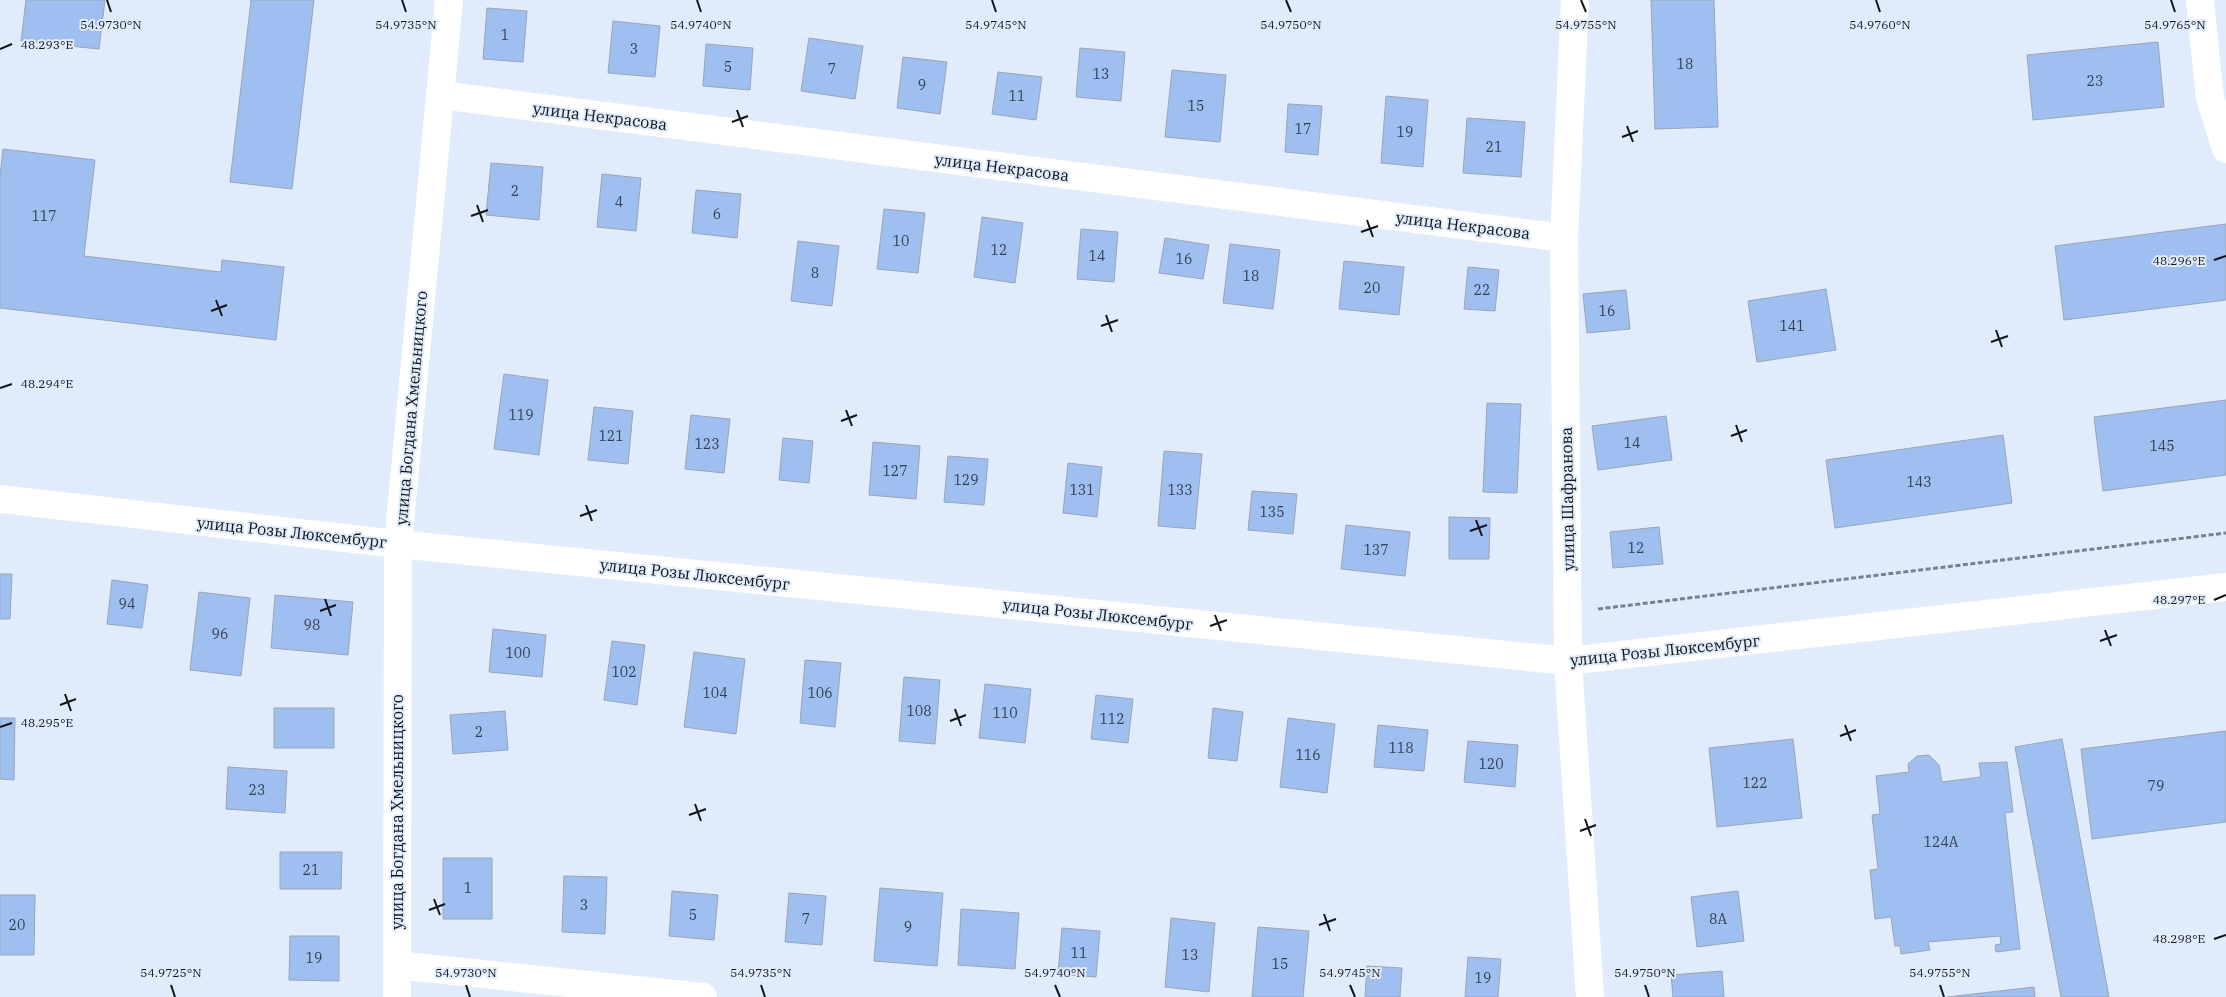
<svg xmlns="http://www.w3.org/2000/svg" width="2226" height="997" font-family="'IBM Plex Serif',serif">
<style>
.building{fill:#9fbff1;stroke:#9ba5b5}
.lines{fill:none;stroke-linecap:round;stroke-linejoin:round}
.path{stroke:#79808b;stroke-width:3;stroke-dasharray:5 2.5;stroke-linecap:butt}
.minor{stroke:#fff;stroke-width:28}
.ticks{fill:none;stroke:#11141a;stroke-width:2}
.labels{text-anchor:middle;stroke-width:4;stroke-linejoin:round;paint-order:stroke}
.number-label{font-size:14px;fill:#343f50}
.street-label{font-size:16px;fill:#11141a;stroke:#e0ebfb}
.ticks-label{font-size:12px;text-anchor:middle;fill:#11141a;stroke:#e0ebfb;stroke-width:4;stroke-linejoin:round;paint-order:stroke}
</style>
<rect width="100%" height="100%" fill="#e0ebfb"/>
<!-- building -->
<path class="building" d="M26 0H105L99 49 21 41Z
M251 0H314L292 189 230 182Z
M1651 0H1714L1718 127 1655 129Z
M487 8 527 11 523 62 483 59Z
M613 21 660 26 655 77 608 73Z
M809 38 863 46 855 99 801 91Z
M2158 42 2164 107 2033 120 2027 55Z
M706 44 753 48 750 90 703 86Z
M1080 48 1125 52 1121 101 1076 97Z
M903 57 947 62 940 114 897 108Z
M1172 70 1226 75 1220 142 1165 137Z
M998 72 1042 77 1036 120 992 114Z
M1386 96 1428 100 1423 167 1381 163Z
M1288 104 1322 106 1318 155 1285 152Z
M1467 118 1525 122 1521 177 1463 173Z
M3 149 95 160 84 256 221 272 222 260 284 267 276 340 0 308V176Z
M491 163 543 167 539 220 486 215Z
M602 174 641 178 636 231 597 227Z
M696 190 741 194 737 238 692 233Z
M884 209 925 213 918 273 877 269Z
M982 217 1023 223 1015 283 974 277Z
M2226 224V300L2064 320 2055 246Z
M1081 229 1118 232 1114 282 1077 279Z
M1165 238 1209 245 1203 279 1159 273Z
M798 241 839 246 832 306 791 301Z
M1230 244 1280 250 1273 309 1223 303Z
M1344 261 1404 267 1399 315 1339 309Z
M1468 267 1499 270 1495 311 1464 309Z
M1826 289 1836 350 1757 362 1748 301Z
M1626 290 1630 329 1587 333 1583 294Z
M504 374 548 380 539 455 494 449Z
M2226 400V475L2103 491 2094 417Z
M1487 403 1521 404 1517 493 1483 492Z
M594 407 633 411 628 464 588 460Z
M691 415 730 419 724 473 685 469Z
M1666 416 1672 460 1598 470 1592 426Z
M2003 435 2012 503 1835 528 1826 460Z
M783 438 813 441 809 483 779 480Z
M873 442 920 446 916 499 869 495Z
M1164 451 1202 454 1195 529 1158 526Z
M948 456 988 459 984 505 944 502Z
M1068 463 1102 467 1097 517 1063 513Z
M1252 491 1297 494 1293 534 1248 530Z
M1449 517 1490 518 1489 559H1449Z
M1346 525 1410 532 1405 576 1341 569Z
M1659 527 1663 564 1613 568 1610 532Z
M0 574H12L10 619H0Z
M112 580 148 585 142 628 107 624Z
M199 592 250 598 241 676 190 670Z
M275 595 353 602 348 655 271 648Z
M493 629 546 635 542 677 489 672Z
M612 641 645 645 637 705 604 700Z
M694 652 745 659 736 734 684 727Z
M805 660 841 663 835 727 800 723Z
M904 677 940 680 935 744 899 741Z
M985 684 1031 689 1025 743 979 738Z
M1096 695 1133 699 1128 743 1091 739Z
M274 708H334V748H274Z
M1213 708 1243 712 1237 761 1208 758Z
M505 711 508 750 453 754 450 715Z
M0 718H15L14 780 0 779Z
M1288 718 1335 724 1327 793 1280 787Z
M1378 725 1428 730 1424 771 1374 767Z
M2226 731V822L2092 839 2081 749Z
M1793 739 1802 818 1717 827 1709 748Z
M2062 739 2109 997H2061L2015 747Z
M1468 741 1518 745 1515 787 1464 782Z
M1929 755 1939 765 1942 782 1981 777 1979 763 2007 762 2013 812 2005 813 2020 949 1996 952 1995 945 2001 944 2000 936 1928 942 1930 950 1901 954 1900 946H1895L1891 917 1875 919 1870 870 1878 869 1872 815 1880 814 1876 776 1909 772 1908 764 1917 756Z
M228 767 287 771 285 813 226 809Z
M280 852H342L341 889H280Z
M443 858H492V919H443Z
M564 876 607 877 605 934 562 932Z
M880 888 943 893 937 966 874 961Z
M672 891 718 895 714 940 669 936Z
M1738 891 1744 941 1697 947 1691 897Z
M789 893 826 896 822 945 785 942Z
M0 895H35L34 955H0Z
M961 909 1019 913 1015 969 958 965Z
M1171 918 1215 923 1209 992 1165 987Z
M1258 927 1309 931 1303 997H1252Z
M1062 928 1100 931 1096 977 1058 974Z
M290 936H339V981L289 980Z
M1468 957 1501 959 1498 997H1465Z
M1367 966 1402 968 1400 997H1365Z
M1722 971 1724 997H1673L1671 975Z
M2034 987 2035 997H1947Z"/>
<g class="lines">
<!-- path -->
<path class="path" d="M1598 609 2226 533"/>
<!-- minor -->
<path class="minor" d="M1575 0 1564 238 1568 661 1590 997
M2200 0 2210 98 2226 149
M440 95 1564 238
M0 499 398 544 1568 661 2226 587
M397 965 703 997
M397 997 398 544 449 0"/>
</g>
<!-- ticks -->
<path class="ticks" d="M107 0 111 12M402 0 406 12M697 0 701 12M992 0 996 12M1286 0 1291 12M1581 0 1586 12M1876 0 1880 12M2171 0 2175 12M0 49 12 44M737 110 743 127M732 122 748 116M1627 126 1633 142M1622 137 1638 131M477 205 483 222M471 216 488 210M1367 220 1373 237M1361 232 1378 226M2214 260 2226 256M216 300 222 316M211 311 227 305M1106 315 1112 332M1101 326 1118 320M1996 330 2002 347M1991 342 2008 336M0 388 12 384M846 410 852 426M841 421 857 415M1736 425 1742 442M1731 436 1747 430M586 505 592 521M580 516 597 510M1476 520 1482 536M1470 531 1487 525M325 599 331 616M2214 600 2226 595M320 611 336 605M1215 615 1221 631M1210 626 1227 620M2105 630 2111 646M2100 641 2117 635M65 694 71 711M60 705 76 699M955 709 961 726M950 721 966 715M1845 725 1851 741M0 727 12 723M1840 736 1856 730M695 804 701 821M689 815 706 809M1585 819 1591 836M1580 831 1596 825M434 899 440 915M429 910 445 904M1324 914 1330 931M1319 925 1336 919M2214 939 2226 935M171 985 175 997M466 985 470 997M761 985 765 997M1055 985 1060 997M1350 985 1355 997M1645 985 1649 997M1940 985 1944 997"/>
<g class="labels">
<!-- number labels -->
<g class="number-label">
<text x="505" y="40">1</text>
<text x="634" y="54">3</text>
<text x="1685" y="69">18</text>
<text x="728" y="72">5</text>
<text x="832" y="74">7</text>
<text x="1101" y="79">13</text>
<text x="2095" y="86">23</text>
<text x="922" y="90">9</text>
<text x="1017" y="101">11</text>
<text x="1196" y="111">15</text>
<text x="1303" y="134">17</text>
<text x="1405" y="137">19</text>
<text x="1494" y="152">21</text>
<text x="515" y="196">2</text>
<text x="619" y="207">4</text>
<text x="717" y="219">6</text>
<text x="44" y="221">117</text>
<text x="901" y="246">10</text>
<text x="999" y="255">12</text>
<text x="1097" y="261">14</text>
<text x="1184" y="264">16</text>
<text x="815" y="278">8</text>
<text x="1251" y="281">18</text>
<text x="1372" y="293">20</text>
<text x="1482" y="295">22</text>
<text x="1607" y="316">16</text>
<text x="1792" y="331">141</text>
<text x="521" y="420">119</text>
<text x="611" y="441">121</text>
<text x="1632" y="448">14</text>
<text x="707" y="449">123</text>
<text x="2162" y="451">145</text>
<text x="895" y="476">127</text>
<text x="966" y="485">129</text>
<text x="1919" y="487">143</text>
<text x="1082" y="495">131</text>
<text x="1180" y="495">133</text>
<text x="1272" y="517">135</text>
<text x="1636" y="553">12</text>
<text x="1376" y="555">137</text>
<text x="127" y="609">94</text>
<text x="312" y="630">98</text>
<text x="220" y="639">96</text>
<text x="518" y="658">100</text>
<text x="624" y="677">102</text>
<text x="715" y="698">104</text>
<text x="820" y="698">106</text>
<text x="919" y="716">108</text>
<text x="1005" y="718">110</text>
<text x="1112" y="724">112</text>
<text x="479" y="737">2</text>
<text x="1401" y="753">118</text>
<text x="1308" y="760">116</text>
<text x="1491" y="769">120</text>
<text x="1755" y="788">122</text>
<text x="2156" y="791">79</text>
<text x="257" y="795">23</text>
<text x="1941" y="847">124А</text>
<text x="311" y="875">21</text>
<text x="468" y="893">1</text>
<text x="584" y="910">3</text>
<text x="693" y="920">5</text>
<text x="806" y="924">7</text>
<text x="1718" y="924">8А</text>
<text x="17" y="930">20</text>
<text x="908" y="932">9</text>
<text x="1079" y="958">11</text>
<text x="1190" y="960">13</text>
<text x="314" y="963">19</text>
<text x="1280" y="969">15</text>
<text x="1483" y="983">19</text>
</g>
<!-- street labels -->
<g class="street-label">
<text transform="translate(600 116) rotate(7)" y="6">улица Некрасова</text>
<text transform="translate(1002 167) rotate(7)" y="6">улица Некрасова</text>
<text transform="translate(1463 225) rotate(7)" y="6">улица Некрасова</text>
<text transform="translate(411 408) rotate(-85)" y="6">улица Богдана Хмельницкого</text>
<text transform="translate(1567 499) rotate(-91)" y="6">улица Шафранова</text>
<text transform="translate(292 532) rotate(6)" y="6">улица Розы Люксембург</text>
<text transform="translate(695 574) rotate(6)" y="6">улица Розы Люксембург</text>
<text transform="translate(1098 614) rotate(6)" y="6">улица Розы Люксембург</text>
<text transform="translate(1665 650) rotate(-6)" y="6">улица Розы Люксембург</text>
<text transform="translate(397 812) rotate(-90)" y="6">улица Богдана Хмельницкого</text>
</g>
</g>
<g class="ticks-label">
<text x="111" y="29">54.9730°N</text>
<text x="406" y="29">54.9735°N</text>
<text x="701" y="29">54.9740°N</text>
<text x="996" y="29">54.9745°N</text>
<text x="1291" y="29">54.9750°N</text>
<text x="2175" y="29">54.9765°N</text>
<text x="1586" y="29">54.9755°N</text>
<text x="1880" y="29">54.9760°N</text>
<text x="47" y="49">48.293°E</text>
<text x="2179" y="265">48.296°E</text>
<text x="47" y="388">48.294°E</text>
<text x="2179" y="604">48.297°E</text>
<text x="47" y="727">48.295°E</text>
<text x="2179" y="943">48.298°E</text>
<text x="171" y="977">54.9725°N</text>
<text x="466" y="977">54.9730°N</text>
<text x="761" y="977">54.9735°N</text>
<text x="1055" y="977">54.9740°N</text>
<text x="1350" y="977">54.9745°N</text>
<text x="1645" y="977">54.9750°N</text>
<text x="1940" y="977">54.9755°N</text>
</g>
</svg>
